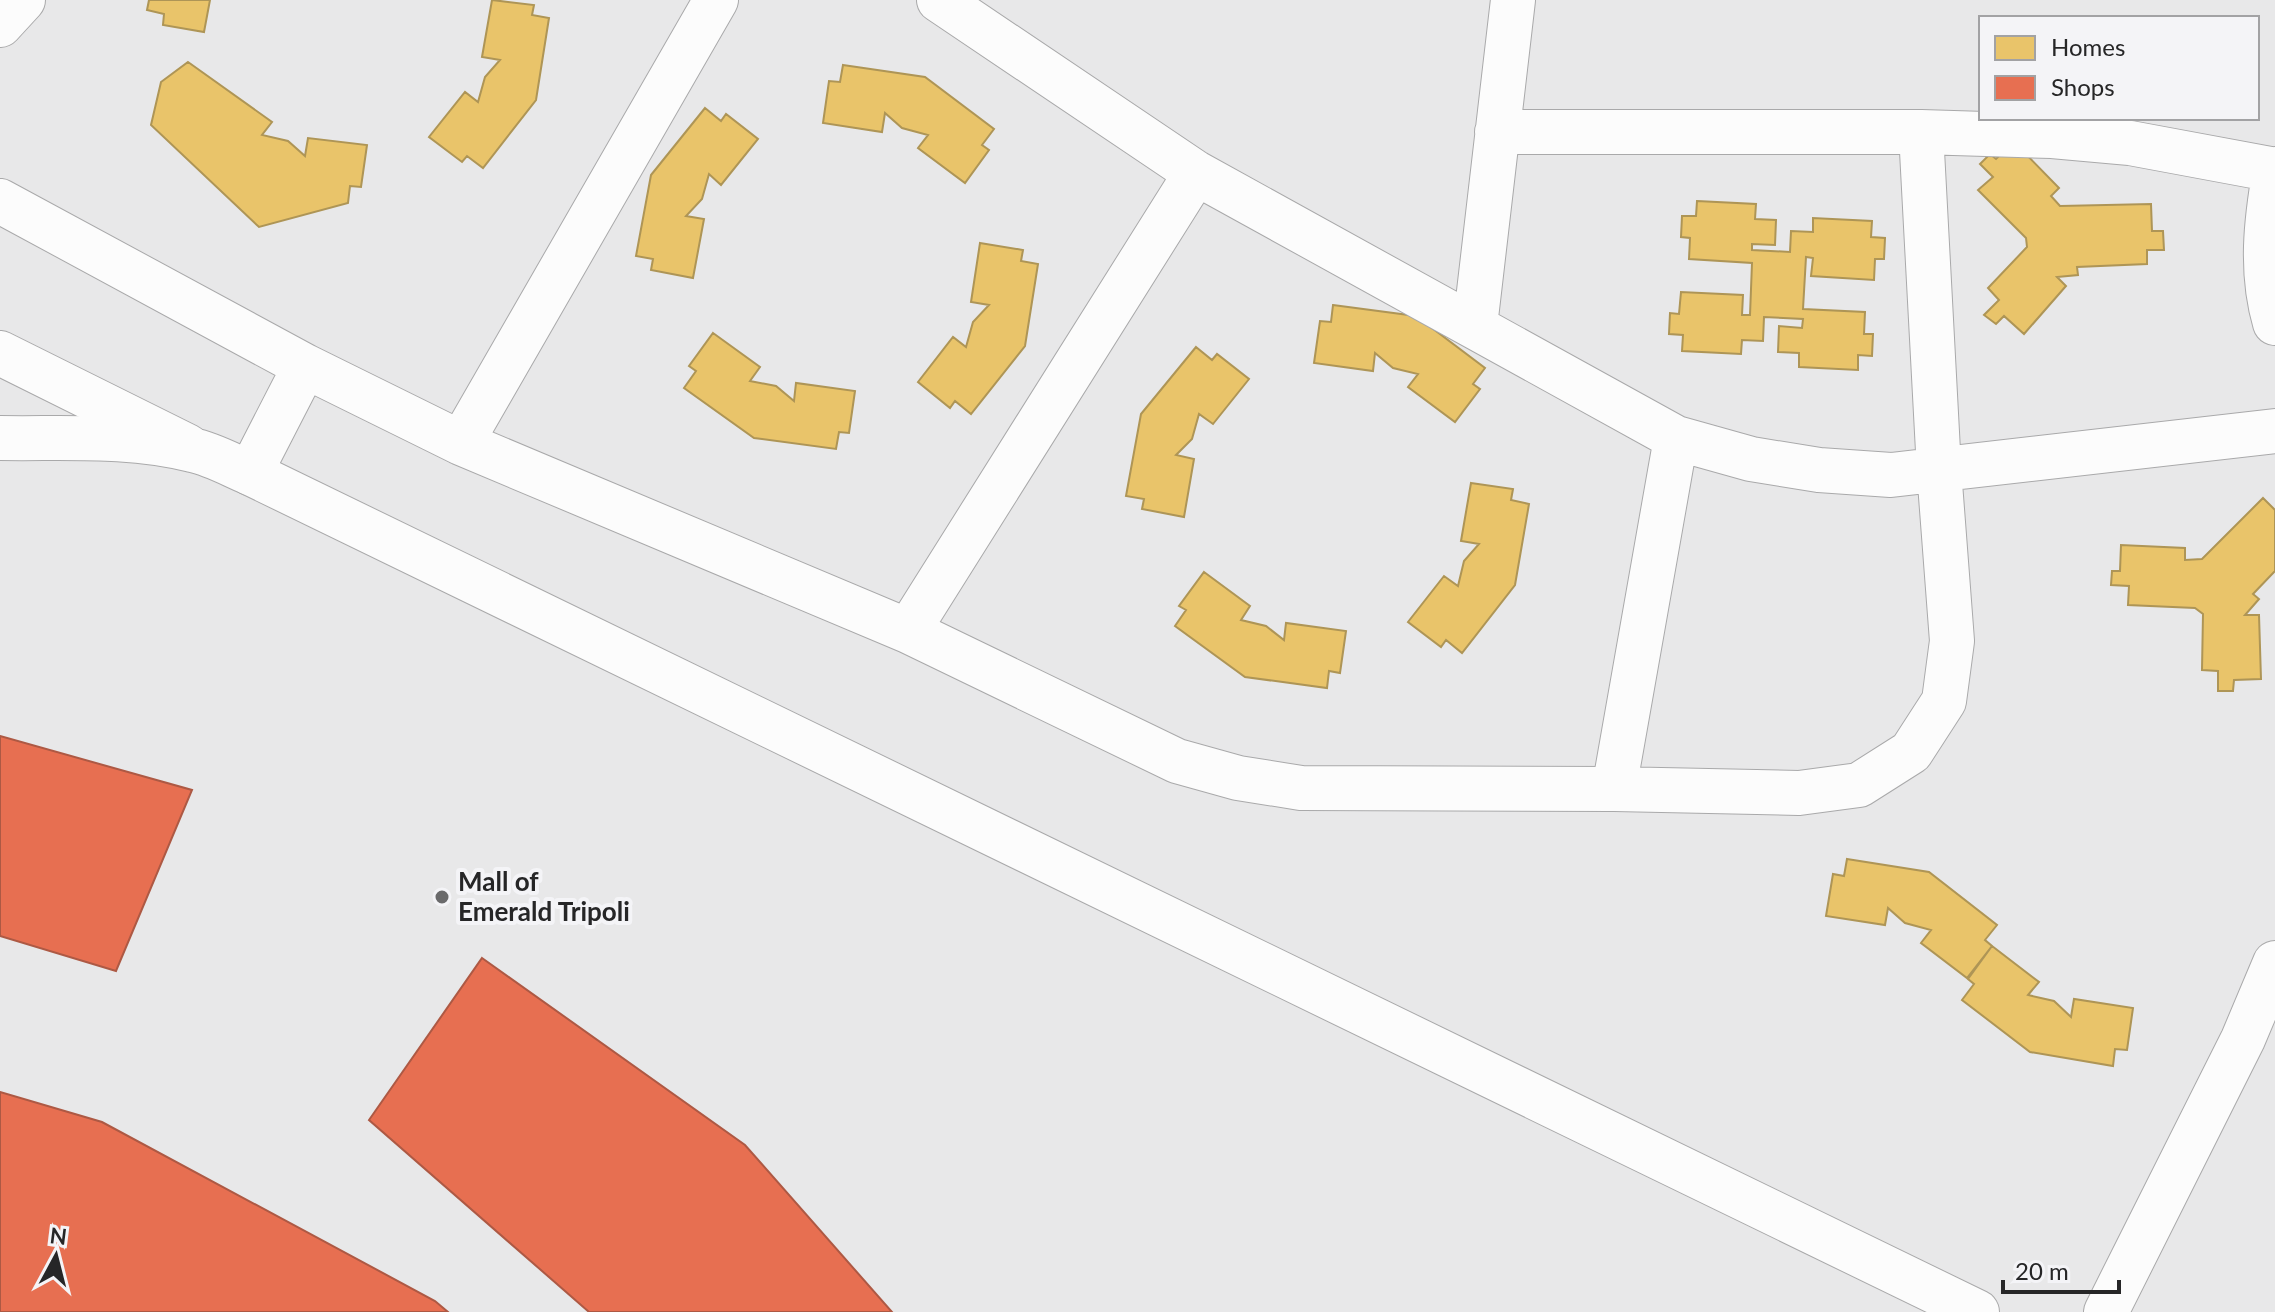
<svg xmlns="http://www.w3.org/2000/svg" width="2275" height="1312" font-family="Lato,sans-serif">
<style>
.homes{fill:#e9c46a;stroke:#ae9556;stroke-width:2}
.shops{fill:#e76f51;stroke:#ad5944;stroke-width:2}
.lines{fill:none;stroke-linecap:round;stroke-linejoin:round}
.minor-casing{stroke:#a9a9aa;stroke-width:46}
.secondary-casing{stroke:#a9a9aa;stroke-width:46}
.minor{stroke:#fcfcfc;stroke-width:44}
.secondary{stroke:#fcfcfc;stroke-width:44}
.poi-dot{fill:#6a6a6b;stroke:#f4f4f7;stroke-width:3}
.labels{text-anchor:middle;stroke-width:8;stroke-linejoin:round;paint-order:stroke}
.poi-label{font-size:26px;font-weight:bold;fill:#262627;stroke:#f4f4f7;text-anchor:start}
</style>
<rect width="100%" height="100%" fill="#e8e8e9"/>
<!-- homes -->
<path class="homes" d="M149 0H210L204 32 163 25 164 14 147 10Z
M492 0 534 5 532 15 549 18 536 100 483 168 467 156 462 162 429 137 465 92 478 102 485 77 500 60 482 57Z
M188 62 272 122 262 135 288 141 305 156 308 138 367 145 361 187 350 186 348 203 259 227 151 125 161 82Z
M843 65 925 77 994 129 982 145 989 150 965 183 918 148 928 135 902 128 885 113 882 132 823 123 829 81 840 82Z
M705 108 721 121 726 114 758 139 721 185 709 174 702 199 686 216 704 219 693 278 651 270 653 259 636 256 651 175Z
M2014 142 2059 188 2051 196 2060 206 2151 204 2152 231H2163L2164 250H2147V264L2077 267 2078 275 2057 277 2066 286 2024 334 2004 316 1996 324 1984 315 1999 300 1988 288 2027 247 2026 238 1978 190 1993 177 1980 164 1990 154 1996 159Z
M1697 201 1756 204 1755 219 1776 220 1775 245 1752 244V250L1790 252 1791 231 1813 232V218L1872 221 1871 237 1885 238 1884 259H1875L1874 280 1811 276 1813 258 1806 257 1803 309 1865 312 1864 334H1873L1872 356 1858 355V370L1799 367V353L1778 352 1779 326 1802 328 1803 319 1764 317 1763 341 1742 340 1741 354 1682 351 1683 335 1669 334 1670 313 1679 314 1681 292 1743 295 1742 315H1750L1752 263 1689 259 1690 238 1681 237 1682 216H1696Z
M980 243 1023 250 1021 261 1038 264 1025 346 971 414 955 401 950 408 918 382 953 337 966 347 973 322 989 305 971 302Z
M1333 305 1416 316 1485 368 1473 384 1480 389 1455 422 1408 387 1418 374 1393 368 1375 353 1373 371 1314 363 1320 321 1331 322Z
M713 333 760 367 750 381 776 386 794 401 796 383 855 391 849 433 839 432 836 449 754 438 684 388 696 371 689 366Z
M1196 347 1212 360 1217 354 1249 379 1213 424 1199 414 1192 439 1176 455 1194 459 1184 517 1142 509 1144 499 1126 496 1141 414Z
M1471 483 1513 489 1511 500 1529 504 1515 585 1462 653 1446 640 1441 647 1408 622 1444 576 1458 586 1464 561 1479 544 1461 541Z
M2263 498 2275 510V571L2253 594 2259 599 2245 615H2259L2261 679 2234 680 2233 691H2218V671L2202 670 2203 614 2195 608 2128 605 2129 586 2111 585 2112 571H2120L2121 545 2185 548V560L2202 559Z
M1204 572 1250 606 1241 620 1266 626 1284 640 1286 623 1346 631 1340 673 1329 671 1327 688 1245 677 1175 626 1186 610 1179 606Z
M1847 859 1929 872 1997 925 1985 940 1992 946 1967 978 1921 943 1931 930 1905 923 1888 908 1885 925 1826 916 1833 874 1844 876Z
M1992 946 2039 982 2028 995 2054 1001 2071 1017 2074 999 2133 1008 2127 1050 2115 1049 2113 1066 2030 1052 1962 1000 1974 984 1968 979Z"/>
<!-- shops -->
<path class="shops" d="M0 736 192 790 116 971 0 936Z
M482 958 745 1145 892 1312H589L369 1120Z
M0 1092 102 1122 435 1301 448 1312H0Z"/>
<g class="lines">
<defs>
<path id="minor" d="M939 0 1196 173 1676 438 1751 459 1819 470 1891 475 2275 431
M0 25 23 0
M1497 132H1921L2052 136 2130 143 2275 170
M2275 169C2266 221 2260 272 2275 323
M0 201 305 366 461 443 908 631 1177 761 1238 778 1301 788 1614 789 1799 793 1859 785 1911 752 1944 701 1952 641 1939 470 1921 132
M1475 326 1513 0
M0 353 187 446
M461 443 716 0
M250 473 305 366
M908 631 1196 173
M1614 789 1676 438
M2106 1312 2243 1039 2275 963"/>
<path id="secondary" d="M0 438C65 439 129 434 192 450 212 454 231 465 250 473L1977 1312"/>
</defs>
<!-- minor casing -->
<use href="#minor" class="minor-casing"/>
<!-- secondary casing -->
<use href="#secondary" class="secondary-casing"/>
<!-- minor -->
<use href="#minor" class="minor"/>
<!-- secondary -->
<use href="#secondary" class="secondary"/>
</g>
<!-- markers -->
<circle class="poi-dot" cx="442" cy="897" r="8"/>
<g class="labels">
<!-- poi labels -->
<g class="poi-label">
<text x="458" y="891">Mall of<tspan x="458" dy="30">Emerald Tripoli</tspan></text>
</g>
</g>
<!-- legend -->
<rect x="1979" y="16" width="280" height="104" fill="#f4f4f7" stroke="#a2a2a4" stroke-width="2"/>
<rect x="1995" y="36" width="40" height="24" fill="#e9c46a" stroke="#a2a2a4" stroke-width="2"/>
<text x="2051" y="56" font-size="24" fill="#262627">Homes</text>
<rect x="1995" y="76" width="40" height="24" fill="#e76f51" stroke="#a2a2a4" stroke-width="2"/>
<text x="2051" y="96" font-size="24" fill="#262627">Shops</text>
<!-- north arrow -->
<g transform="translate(56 1256) rotate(7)" stroke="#f4f4f7" stroke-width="6" paint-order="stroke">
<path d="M0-6L14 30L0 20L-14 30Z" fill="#262627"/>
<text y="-12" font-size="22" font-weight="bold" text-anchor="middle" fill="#262627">N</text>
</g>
<!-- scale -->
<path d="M2003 1280v12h116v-12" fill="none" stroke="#262627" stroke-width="4"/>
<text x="2015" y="1280" font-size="24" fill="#262627" stroke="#f4f4f7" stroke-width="6" paint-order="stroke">20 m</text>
</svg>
